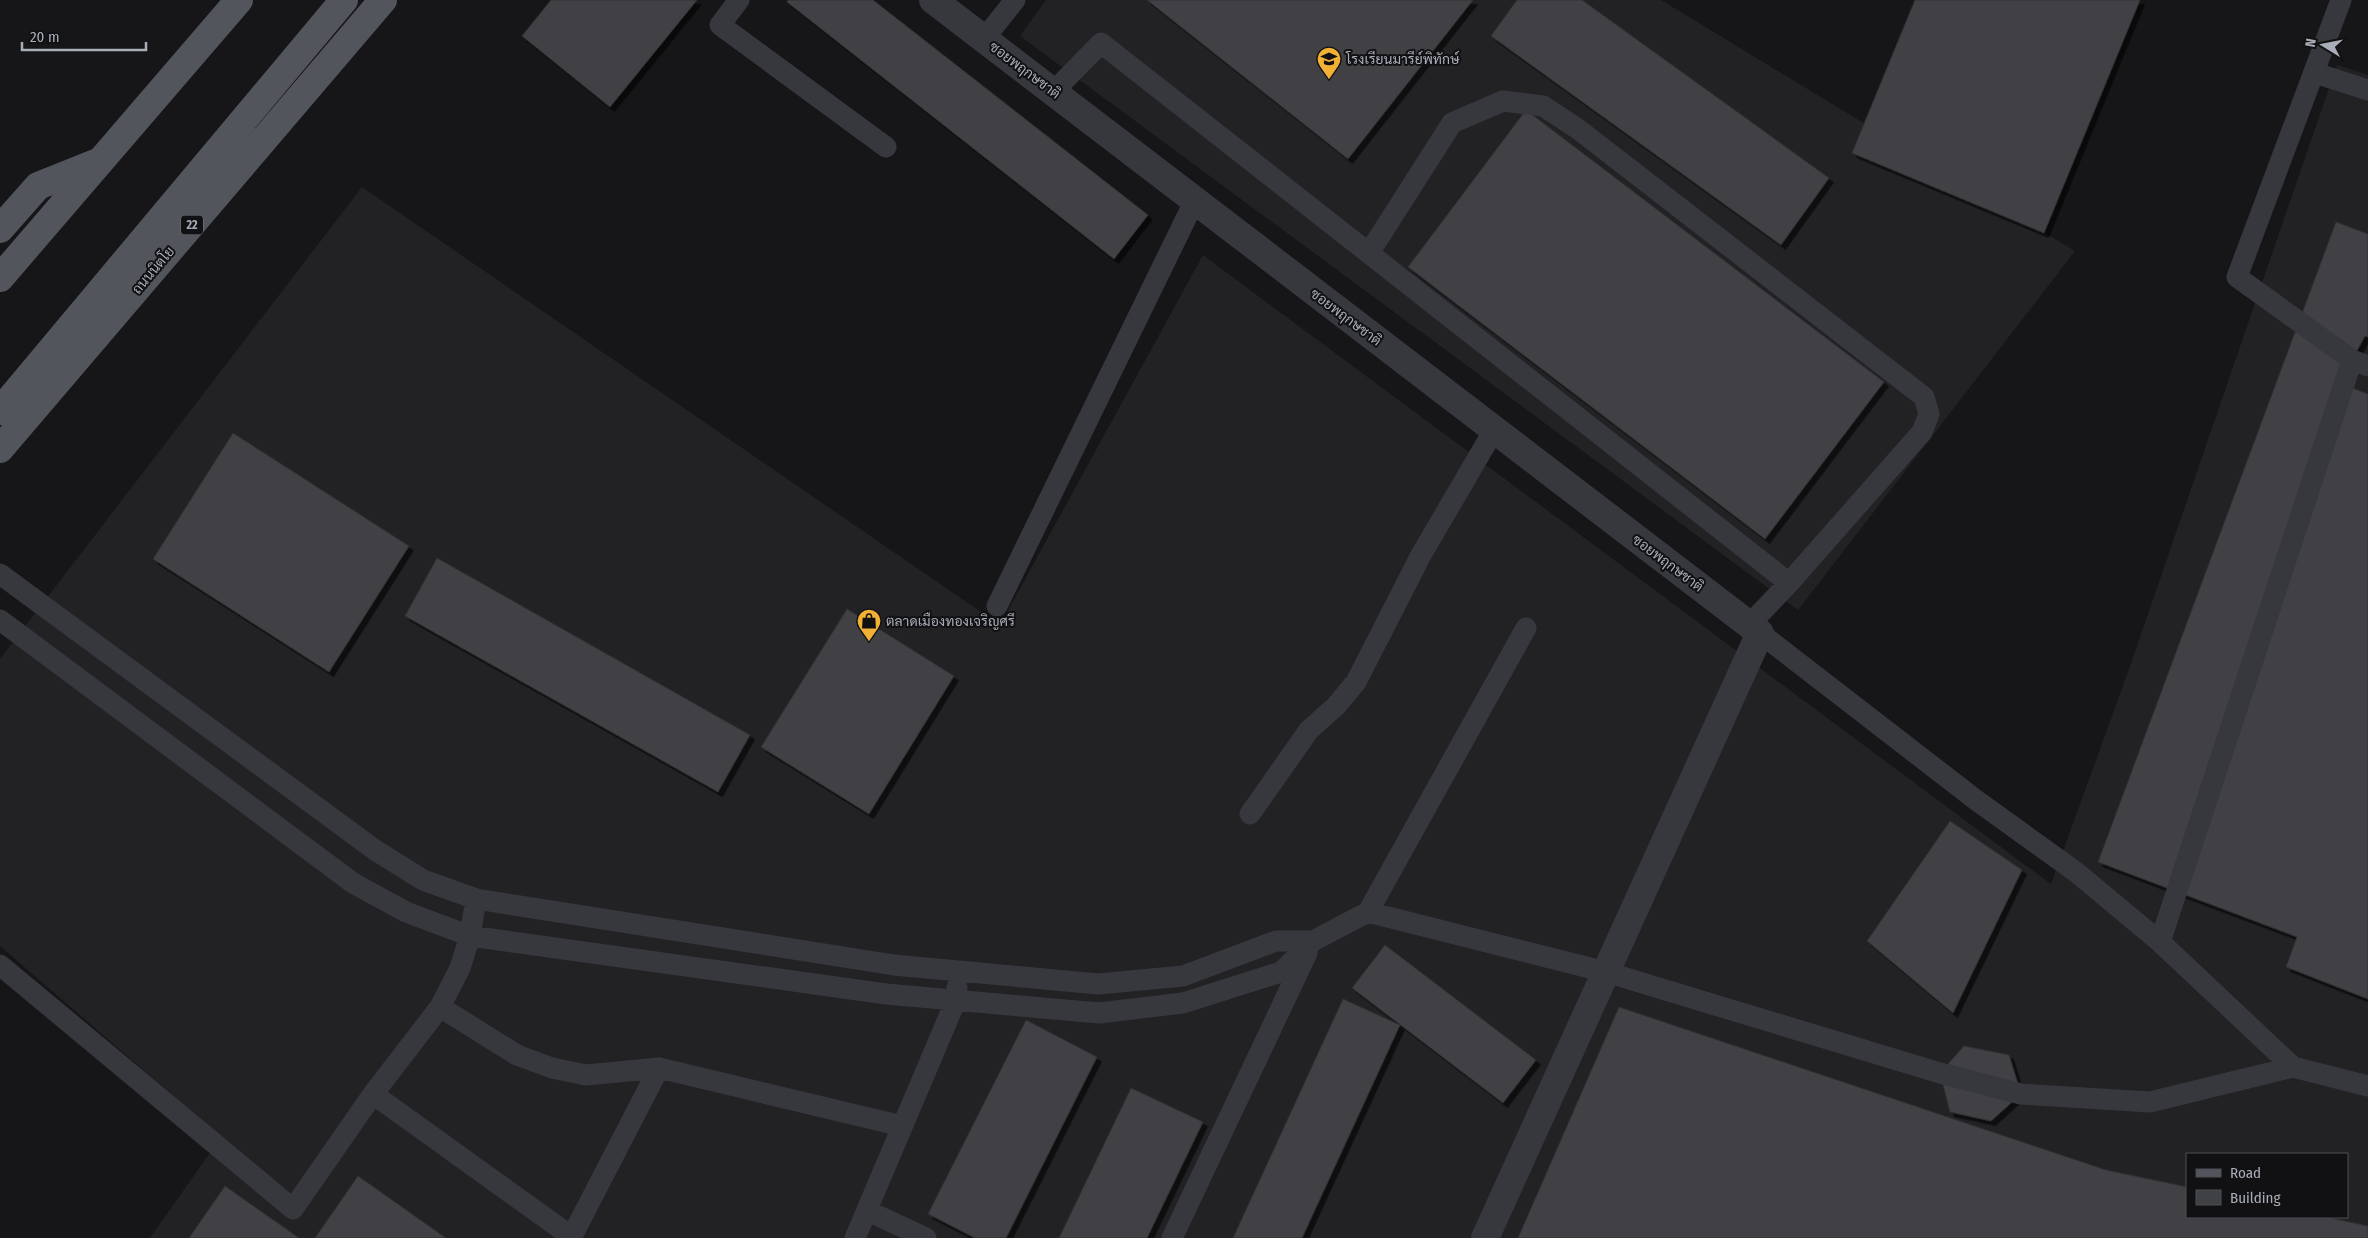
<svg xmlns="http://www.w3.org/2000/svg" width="2368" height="1238" font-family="'Fira Sans Condensed',Sarabun,sans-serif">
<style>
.built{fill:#222225;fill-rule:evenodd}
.building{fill:#404145;stroke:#303034;filter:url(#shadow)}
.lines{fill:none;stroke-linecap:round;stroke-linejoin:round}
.service{stroke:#37383d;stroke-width:21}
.minor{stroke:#37383d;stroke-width:28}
.primary{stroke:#53555c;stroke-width:28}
.labels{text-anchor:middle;stroke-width:4;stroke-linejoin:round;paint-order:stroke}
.shield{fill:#111113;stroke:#7b7e86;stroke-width:1}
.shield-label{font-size:12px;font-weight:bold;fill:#a8adb8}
.poi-label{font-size:14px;fill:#a8adb8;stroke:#111113;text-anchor:start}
.street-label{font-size:14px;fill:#a8adb8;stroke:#111113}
</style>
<defs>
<filter id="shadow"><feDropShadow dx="4.5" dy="4.5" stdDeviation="0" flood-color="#0009"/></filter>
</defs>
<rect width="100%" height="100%" fill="#161618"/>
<!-- built -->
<path class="built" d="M1046 0H1661L2075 251 1798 610 1020 36Z
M2337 65 2368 75V1238H150L221 1137 0 946V659L362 187 1000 625 1203 255 2051 884 2128 672ZM2187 1154H2347V1217H2187Z"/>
<!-- building -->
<path class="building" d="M551 0H697L610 107 522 36Z
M788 0H873L1148 215 1114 259 787 2Z
M1147 0H1473L1348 159Z
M1517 0H1582L1829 178 1781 245 1491 36Z
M1915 0H2140L2044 233 1852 153Z
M1526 110 1884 382 1765 539 1408 267Z
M2336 222 2368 234V337L2365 336 2339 383 2368 394V999L2286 967 2297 937 2098 862Z
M233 433 409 546 329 672 153 559Z
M437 558 750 735 718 792 405 616Z
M847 609 954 676 869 814 761 747Z
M1950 821 2022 870 1953 1013 1867 941Z
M1385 945 1536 1060 1503 1103 1352 988Z
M1343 999 1400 1025 1302 1238H1233Z
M1619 1007 2106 1170 2187 1187V1217H2326L2368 1226V1238H1518Z
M1026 1020 1097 1057 1006 1238H975L928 1214Z
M1964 1046 2009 1055 2021 1094 1991 1121 1950 1112 1940 1073Z
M1131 1088 1203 1122 1147 1238H1059Z
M358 1176 446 1238H315Z
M225 1186 299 1238H189Z"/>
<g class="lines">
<!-- service -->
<path class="service" d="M739 0 720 25 886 147
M2341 0 2237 277 2352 360
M984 39 1015 0
M2315 73 2368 90
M1053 92 1101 43 1789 583 1749 625
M1369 253 1452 123 1503 101 1543 106 1578 129 1924 397 1929 414 1922 432 1789 583
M0 574 375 850 423 880 476 899 894 965 1098 984 1183 976 1276 941H1313
M997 606 1195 200
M0 620 353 883 406 912 470 936 886 994 1099 1013 1183 1003 1281 972 1313 941 1368 912 1606 972 1940 1073 2021 1094 2150 1102 2293 1067
M1760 633 1976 800 2076 872 2160 942 2293 1067 2368 1086
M1250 814 1309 730 1336 706 1356 682 1421 555 1494 430
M1368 912 1526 628
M2160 942 2352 360 2368 366
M0 965 293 1209 373 1094 440 1007 460 968 470 936 476 899
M440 1007 517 1055 552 1068 586 1075 659 1068 902 1126
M373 1094 572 1237
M868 1211 926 1238
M571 1238 659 1068
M855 1238 956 1000 957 987
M1172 1238 1307 953"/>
<!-- minor -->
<path class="minor" d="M933 0 1760 633 1485 1238"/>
<!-- primary -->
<path class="primary" d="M0 229 38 186 98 162
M0 278 239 0
M0 411 344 0
M0 449 383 0"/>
</g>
<!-- icons -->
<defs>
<symbol id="school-pin" viewBox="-11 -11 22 30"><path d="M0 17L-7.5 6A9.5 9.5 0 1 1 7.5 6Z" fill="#f2b134" stroke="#111113"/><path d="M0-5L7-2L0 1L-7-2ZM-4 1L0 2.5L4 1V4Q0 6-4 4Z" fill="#111"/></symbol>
<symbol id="shop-pin" viewBox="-11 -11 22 30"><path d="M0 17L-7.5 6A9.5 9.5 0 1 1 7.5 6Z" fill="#f2b134" stroke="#111113"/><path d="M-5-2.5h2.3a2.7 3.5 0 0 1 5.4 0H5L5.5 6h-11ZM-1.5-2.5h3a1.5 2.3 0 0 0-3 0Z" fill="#111"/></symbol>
</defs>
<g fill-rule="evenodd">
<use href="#school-pin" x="1315" y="45" width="28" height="38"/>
<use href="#shop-pin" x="855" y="607" width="28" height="38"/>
</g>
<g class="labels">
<!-- shield labels -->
<rect class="shield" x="181" y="215.5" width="22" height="19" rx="4"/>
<g class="shield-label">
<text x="192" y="229">22</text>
</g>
<!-- poi labels -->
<g class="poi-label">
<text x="1346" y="64">โรงเรียนมารีย์พิทักษ์</text>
<text x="886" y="626">ตลาดเมืองทองเจริญศรี</text>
</g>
<!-- street labels -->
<g class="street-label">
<text transform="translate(1025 70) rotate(37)" y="5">ซอยพฤกษชาติ</text>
<text transform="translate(153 270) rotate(-50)" y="5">ถนนนิตโย</text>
<text transform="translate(1346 317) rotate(37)" y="5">ซอยพฤกษชาติ</text>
<text transform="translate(1668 563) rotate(37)" y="5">ซอยพฤกษชาติ</text>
</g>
</g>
<!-- legend -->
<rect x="2186" y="1153" width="162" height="65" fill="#111113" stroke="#4d4f55"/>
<rect x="2196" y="1169" width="25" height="8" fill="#53555c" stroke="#4d4f55"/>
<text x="2230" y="1178" font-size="15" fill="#a8adb8">Road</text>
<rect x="2196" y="1190" width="25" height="15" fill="#404145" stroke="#4d4f55"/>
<text x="2230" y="1203" font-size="15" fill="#a8adb8">Building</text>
<!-- north arrow -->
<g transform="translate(2323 45) rotate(280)" stroke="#111113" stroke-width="4" paint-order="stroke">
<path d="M0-4L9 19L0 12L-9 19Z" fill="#a8adb8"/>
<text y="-8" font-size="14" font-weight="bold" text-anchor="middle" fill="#a8adb8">N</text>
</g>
<!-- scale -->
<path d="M22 42v8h124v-8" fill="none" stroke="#a8adb8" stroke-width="2.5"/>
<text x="30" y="42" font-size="15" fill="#a8adb8" stroke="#111113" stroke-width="4" paint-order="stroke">20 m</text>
</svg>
